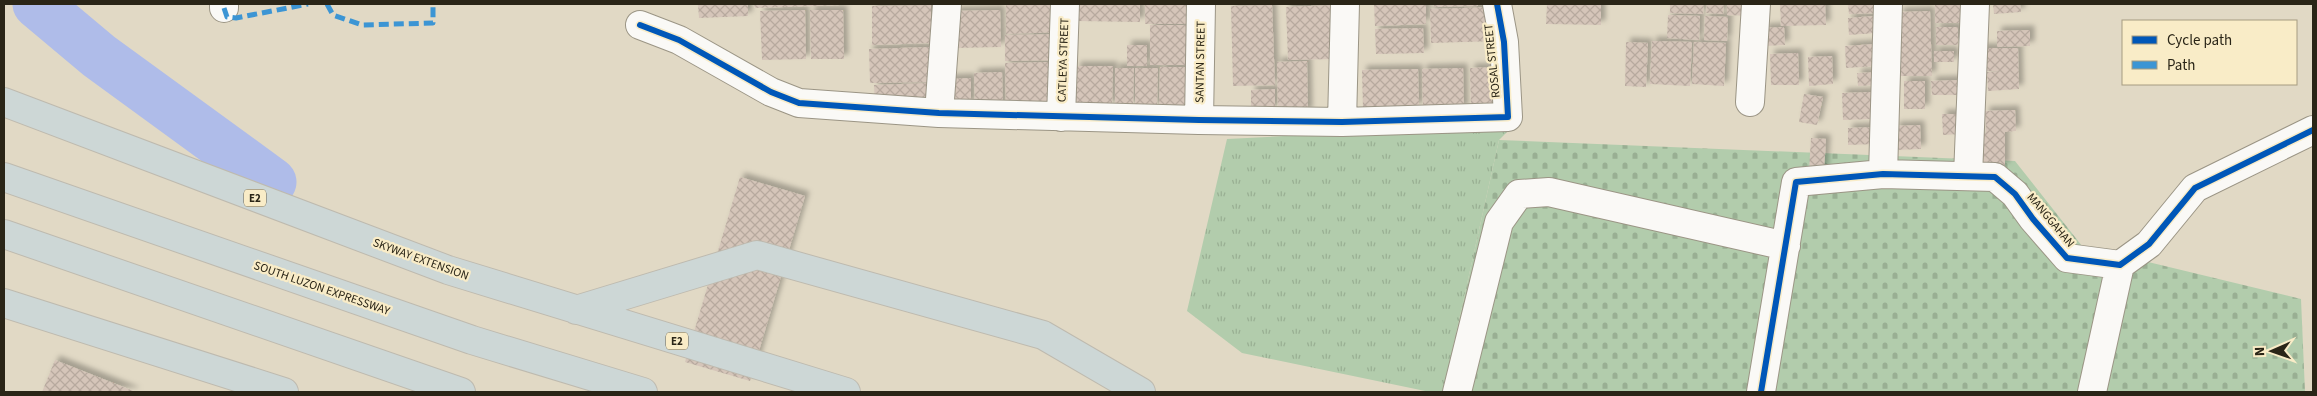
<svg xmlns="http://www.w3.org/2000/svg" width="2317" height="396" font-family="'Source Sans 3',sans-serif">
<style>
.grass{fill:url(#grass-tufts)}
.cemetery{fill:url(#cemetery-stones)}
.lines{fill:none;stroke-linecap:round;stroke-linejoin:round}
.river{stroke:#afbce9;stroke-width:49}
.building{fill:url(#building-cross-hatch);filter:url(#shadow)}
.minor-casing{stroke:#9b9585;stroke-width:30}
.highway-casing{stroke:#bebaaf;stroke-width:30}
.minor{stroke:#faf9f6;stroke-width:28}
.highway{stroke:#cdd7d6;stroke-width:28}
.quiet{stroke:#3c95d4;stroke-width:5;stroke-dasharray:10 5;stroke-linecap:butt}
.cycleway-casing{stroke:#f9ecc7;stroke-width:9}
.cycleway{stroke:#0057b8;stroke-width:6}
.labels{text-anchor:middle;stroke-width:4.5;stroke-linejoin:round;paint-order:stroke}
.shield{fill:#f9ecc7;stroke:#68614c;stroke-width:1}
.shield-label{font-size:11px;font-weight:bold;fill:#2a2517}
.street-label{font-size:12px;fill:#2a2517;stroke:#f9ecc7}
</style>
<defs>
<pattern id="grass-tufts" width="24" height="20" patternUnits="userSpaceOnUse" patternTransform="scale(1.25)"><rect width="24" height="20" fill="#b2ccac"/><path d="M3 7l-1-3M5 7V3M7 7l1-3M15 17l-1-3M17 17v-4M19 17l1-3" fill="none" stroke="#99af93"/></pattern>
<pattern id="cemetery-stones" width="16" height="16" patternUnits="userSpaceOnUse" patternTransform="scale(1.25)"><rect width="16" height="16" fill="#b2ccac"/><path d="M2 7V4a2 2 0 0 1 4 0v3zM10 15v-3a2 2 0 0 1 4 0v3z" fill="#99af93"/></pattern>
<pattern id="building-cross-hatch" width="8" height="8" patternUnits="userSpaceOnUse" patternTransform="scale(1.25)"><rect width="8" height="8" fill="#d5c5b9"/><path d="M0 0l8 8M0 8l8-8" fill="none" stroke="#b7a99e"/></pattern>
<filter id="shadow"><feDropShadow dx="4.5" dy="-4.5" stdDeviation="2.5" flood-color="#0004"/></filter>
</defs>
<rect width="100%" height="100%" fill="#e1d9c5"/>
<!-- grass -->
<path class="grass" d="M1515 124 1499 140 1443 392H1430L1242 353 1187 311 1227 139Z"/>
<!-- cemetery -->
<path class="cemetery" d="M1499 140 2015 161 2082 246 2301 299 2305 392H1443Z"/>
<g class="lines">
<!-- river -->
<path class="river" d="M37 4 99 56 272 182"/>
</g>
<!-- building -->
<path class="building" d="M698 4H748V16L699 18Z
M754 4H839V5L755 8Z
M1061 4 1062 32 1006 34V5Z
M1078 4H1140V22L1078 21Z
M1145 4H1195V24H1145Z
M1374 4H1426V24L1375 26Z
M1434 4H1478V6L1434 7Z
M1547 4H1601V25L1546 24Z
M1670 4H1704L1703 14 1670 13Z
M1707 4H1724L1723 14 1706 13Z
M1727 4H1751L1750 16 1727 15Z
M1780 4H1825L1826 25 1781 26Z
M1848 4H1877V13L1849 14Z
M1935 4H1960V23H1935Z
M1993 4H2020L2021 12 1994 14Z
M931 5V43L872 45V6Z
M1272 5 1275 85 1233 86 1231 6Z
M1334 5 1336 59 1288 60 1286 7Z
M1496 7 1497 41 1431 43 1430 9Z
M805 10 806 59 762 60 760 11Z
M810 10H843L844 59H811Z
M1000 10 1001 47 955 48 954 11Z
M1930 11 1932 76H1900L1899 12Z
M1668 15 1700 16 1699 40 1667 38Z
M1705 16 1728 17 1727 41 1704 40Z
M1874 16 1876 33 1849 35 1848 18Z
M1150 25H1193V65H1150Z
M1784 27 1785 45 1764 46 1763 28Z
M1936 27H1958V45H1936Z
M1423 28 1424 53 1376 54 1375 29Z
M2030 30V46L1997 47V31Z
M1062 34 1063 60 1005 61V35Z
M1652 41 1692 42 1690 86 1650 84Z
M1626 42 1648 43 1646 87 1625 86Z
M1694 42 1726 43 1724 86 1692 84Z
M1876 44 1877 66 1846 68 1845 46Z
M1127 45H1147V66H1127Z
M931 47 932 82 870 83 869 49Z
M1980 48H2018L2019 89 1988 91 1987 72 2004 71H1980Z
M1934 51H1954V62H1934Z
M1798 53 1799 85H1771L1770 54Z
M1832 56 1833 84 1809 86 1808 57Z
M1307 61 1308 113 1278 114 1277 62Z
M1052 62 1053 104 1006 105 1005 63Z
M1076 66H1113L1112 106H1076Z
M1160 67H1191V111H1159Z
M1503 67 1504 113 1471 114 1470 68Z
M1115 68H1134L1133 107 1115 106Z
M1135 68H1158L1157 108H1135Z
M1463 68 1464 110 1423 111 1422 69Z
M1418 69 1419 107 1363 109 1362 70Z
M1002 72 1003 107 975 108 974 73Z
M1879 72 1880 85 1858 86 1857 73Z
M971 78V105L945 106V79Z
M1961 80V95H1932L1931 81Z
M1904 81H1925V109H1904Z
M928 83 929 105 875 106 874 85Z
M1275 89V110L1251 111V90Z
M1873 92 1874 119 1843 120 1842 93Z
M1804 94 1823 97 1817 125 1799 122Z
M2015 110 2016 131 2005 132V167H1982V133H1986L1985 111Z
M1942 114H1962L1963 134 1943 135Z
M1920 125 1921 149 1896 150 1895 126Z
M1876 127 1877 144 1848 145V128Z
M1811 138 1826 139 1824 172 1809 170Z
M740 177 805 196 750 381 685 362Z
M55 360 136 392H42Z"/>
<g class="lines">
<defs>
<path id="minor" d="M224 8V4
M640 25 679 40 771 92 799 103 939 113 1199 120 1342 122 1508 117 1504 42 1497 4
M1750 102 1756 4
M939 113 947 4
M1061 117 1065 4
M1199 120 1201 4
M1342 122 1345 4
M1883 174 1888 4
M1968 176 1975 4
M1457 392 1499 222 1519 194 1549 192 1786 246
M1761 392 1796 182 1883 174 1995 177 2015 194 2033 219 2067 258 2120 265 2149 244 2195 188 2313 130
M2092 392 2120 265"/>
<path id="highway" d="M4 102 448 270 846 392
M4 177 472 340 643 392
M4 234 461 392
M4 303 284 392
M576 310 757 255 1043 335 1141 392"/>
</defs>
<!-- minor casing -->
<use href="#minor" class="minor-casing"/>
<!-- highway casing -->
<use href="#highway" class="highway-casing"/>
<!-- minor -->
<use href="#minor" class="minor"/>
<!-- highway -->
<use href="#highway" class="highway"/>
<!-- quiet -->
<path class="quiet" d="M327 4 333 15 362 25 433 23V4
M224 8 227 17 236 18 308 4"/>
<defs>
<path id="cycleway" d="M640 25 679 40 771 92 799 103 939 113 1199 120 1342 122 1508 117 1504 42 1497 4
M1761 392 1796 182 1883 174 1995 177 2015 194 2033 219 2067 258 2120 265 2149 244 2195 188 2313 130"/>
</defs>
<!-- cycleway casing -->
<use href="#cycleway" class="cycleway-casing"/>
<!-- cycleway -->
<use href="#cycleway" class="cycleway"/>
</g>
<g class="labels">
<!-- shield labels -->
<g class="shield">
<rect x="244" y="189.5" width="22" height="17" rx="4"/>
<rect x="666" y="332.5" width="22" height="17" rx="4"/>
</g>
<g class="shield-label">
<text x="255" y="202">E2</text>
<text x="677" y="345">E2</text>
</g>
<!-- street labels -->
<g class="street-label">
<text transform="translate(1063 60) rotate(-88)" y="4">CATLEYA STREET</text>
<text transform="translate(1492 61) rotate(-96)" y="4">ROSAL STREET</text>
<text transform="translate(1200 62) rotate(-89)" y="4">SANTAN STREET</text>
<text transform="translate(2051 220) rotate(50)" y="4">MANGGAHAN</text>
<text transform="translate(421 259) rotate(20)" y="4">SKYWAY EXTENSION</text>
<text transform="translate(322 288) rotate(19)" y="4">SOUTH LUZON EXPRESSWAY</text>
</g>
</g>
<!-- border -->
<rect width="2317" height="396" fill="none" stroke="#2a2517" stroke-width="10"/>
<!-- legend -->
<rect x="2122" y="20" width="175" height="65" fill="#f9ecc7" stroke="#a69c81"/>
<rect x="2132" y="36" width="25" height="8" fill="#0057b8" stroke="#a69c81"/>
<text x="2167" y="45" font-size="15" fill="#2a2517">Cycle path</text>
<rect x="2132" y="61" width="25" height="8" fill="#3c95d4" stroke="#a69c81"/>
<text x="2167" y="70" font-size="15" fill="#2a2517">Path</text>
<!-- north arrow -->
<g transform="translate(2272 351) rotate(268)" stroke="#f9ecc7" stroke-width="4" paint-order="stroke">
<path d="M0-4L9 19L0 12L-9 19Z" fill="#2a2517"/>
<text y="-8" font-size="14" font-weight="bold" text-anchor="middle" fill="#2a2517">N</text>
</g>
</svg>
